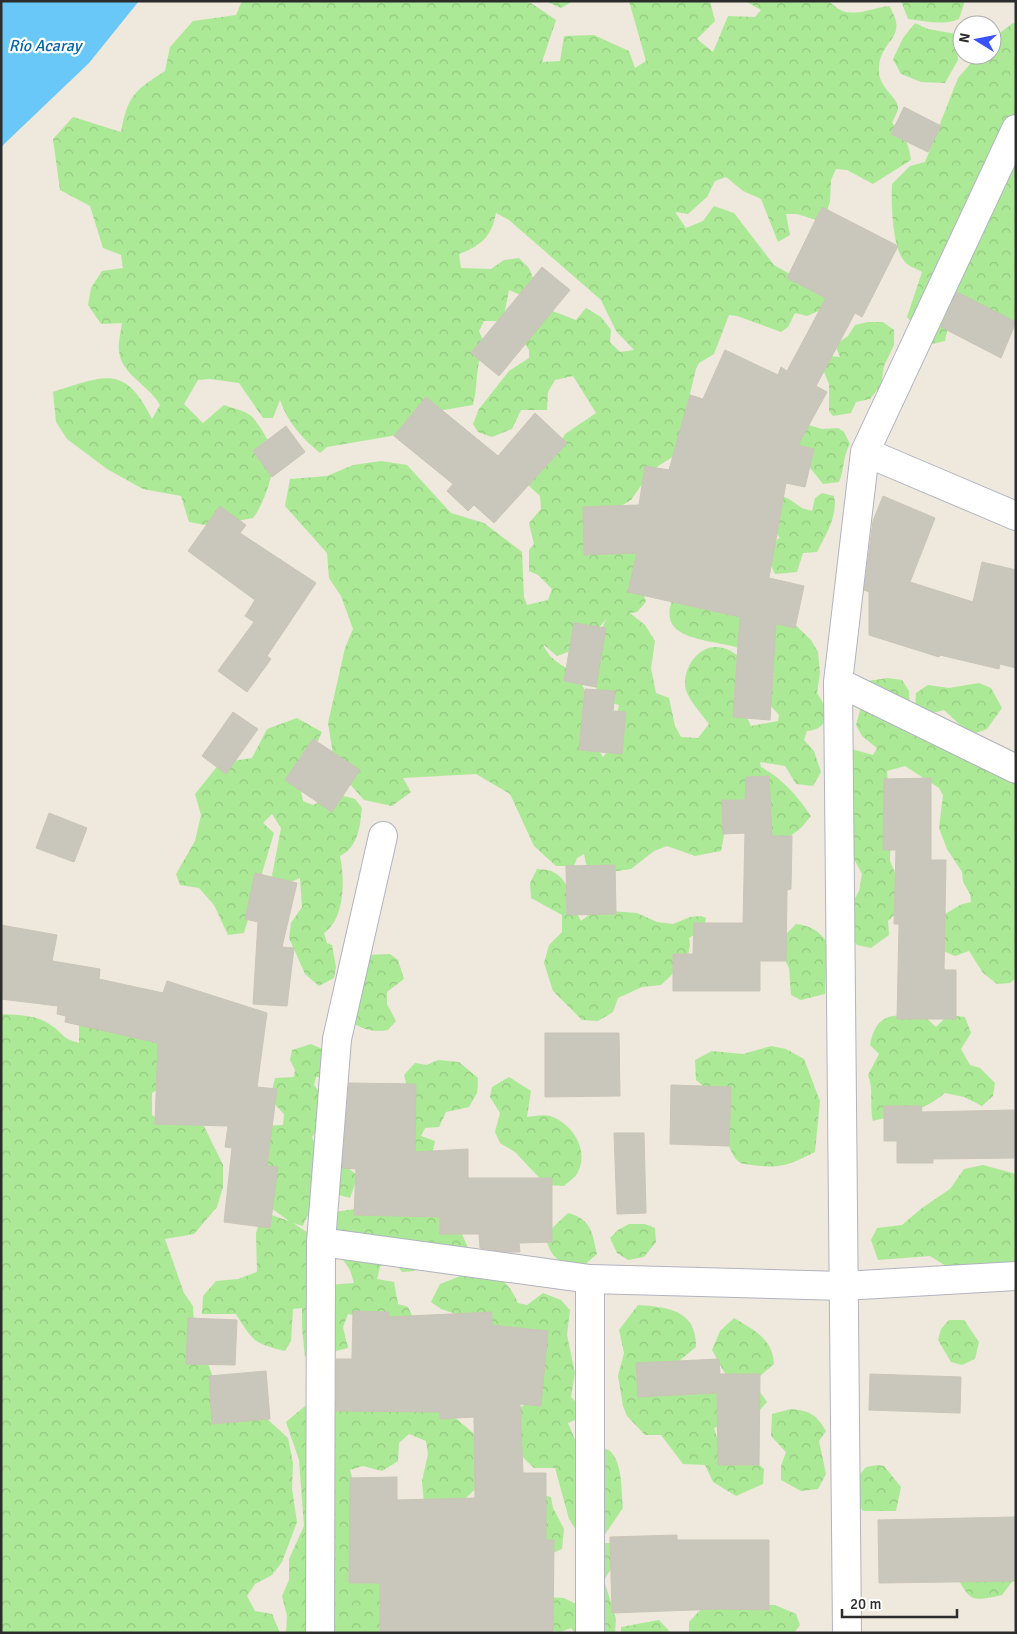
<svg xmlns="http://www.w3.org/2000/svg" width="1017" height="1634" font-family="Signika,sans-serif">
<style>
.forest{fill:url(#forest-crowns);fill-rule:evenodd}
.water{fill:#69c8f8}
.building{fill:#c9c6bc;stroke:#cac5b6}
.lines{fill:none;stroke-linecap:round;stroke-linejoin:round}
.street-casing{stroke:#b1b3c0;stroke-width:30}
.street{stroke:#fff;stroke-width:28}
.labels{text-anchor:middle;stroke-width:4.5;stroke-linejoin:round;paint-order:stroke}
.water-label{font-size:16px;font-style:italic;fill:#0364a9;stroke:#fff}
</style>
<defs>
<pattern id="forest-crowns" width="20" height="18" patternUnits="userSpaceOnUse" patternTransform="scale(1.25)"><rect width="20" height="18" fill="#ace996"/><path d="M2 6a3 3 0 1 1 6 0M12 15a3 3 0 1 1 6 0" fill="none" stroke="#94c881"/></pattern>
</defs>
<rect width="100%" height="100%" fill="#eee8dd"/>
<!-- forest -->
<path class="forest" d="M242 1H522L531 3 556 20 542 62 560 61 564 36 594 35 629 51 635 68 646 61 629 1H710L715 21 697 39 713 52 728 16 755 17 761 10 745 1H829C848 22 865 9 889 6 910 39 880 38 879 68 877 88 899 97 898 109 897 113 894 119 892 123 904 134 909 144 911 160L873 184 847 170 836 169 831 180 830 202 822 222 797 214H786L790 235 778 242 761 199 743 191 726 177 715 181 707 197 688 214 675 212 686 228 703 221 714 206 734 213 774 265 802 281 830 286V306L807 316 795 313 788 327 781 332 737 316 729 315 714 354 699 363 696 369 687 406 679 451 789 499 802 508 812 511 815 498 822 493 834 496C838 516 826 534 817 552L803 553 797 572 775 574 766 555 771 542 780 538 767 523 679 453 652 470 631 500 611 512 639 531 641 586 646 602 637 612 630 613 645 625 655 641 651 668 656 693 669 698 675 726 681 737 698 738 709 724C701 713 686 698 685 685 684 665 701 642 723 648 729 649 735 654 740 657L741 705 751 726 778 721 779 715 767 702 769 678 774 674C767 667 759 658 751 653 721 636 649 648 675 593L785 615 811 640 818 652 820 673 817 693 828 711C826 724 820 730 807 731L804 740 814 751 821 772 813 786 796 784 785 766 760 762 761 767C783 779 797 796 811 816L801 828 784 841 728 815 721 851 695 856 667 846 654 851 631 869 610 872 587 868 584 854 577 858 574 866H556L534 846 510 794 476 774 403 778 411 792 392 806 364 800 335 767 328 723 345 648 353 629 341 596 329 578 327 553 285 506 290 479 327 476 353 465 381 461 407 465 451 513 484 523 522 552 524 597 527 605 548 600 552 589 538 575 529 571V550L534 544 529 523 541 509 540 496 526 483 560 443 565 434 596 413 573 376 555 380 548 392 547 410H521L512 429 492 437 478 432 473 424 479 409 509 371 529 358V350L520 337 542 307 576 320 586 308 601 317 611 330 610 342 620 352 634 350 616 331 601 300 509 220 496 213C492 236 481 246 459 254L461 268 491 269 504 260 519 258 529 268 536 286 528 298 509 290 503 321H484L479 331 485 345C474 368 479 382 473 405L420 414 403 434 327 447 320 453C303 439 287 422 280 400L273 418H263L239 383 210 379 198 380 184 404 203 423 224 405C232 408 243 410 250 415 257 420 273 447 274 455 275 472 263 506 253 518L211 526 189 522 181 496 143 489 107 469 67 439 56 422 53 392C103 376 125 363 152 419L160 405C149 385 120 374 119 350 118 342 121 331 122 323L101 324 88 305 91 288 102 271 123 268 121 255 103 248 90 206 60 190 53 139 73 117 121 132C128 95 134 91 165 71L170 47 193 21 236 15ZM607 618 597 637 589 676 604 701 619 705 614 725 617 741 603 757C589 733 594 703 579 679 572 667 551 665 543 644L557 656C582 648 591 637 607 618Z
M545 1H573L561 8Z
M901 1H965L959 19C944 26 924 21 908 19Z
M915 23 928 29 956 34 958 60 945 83 921 82 901 74 893 59 903 38Z
M1013 23 1016 24V319L1009 326 950 315 945 341 932 344 907 317 922 272C917 269 908 266 905 262 892 248 891 202 892 184L910 166 925 162 958 78 978 55H992V39Z
M868 322H883L894 330V345L884 366 881 385 870 399 856 402 851 413 833 416 829 411V384L822 367 829 356 840 357 835 345 848 336 855 325Z
M766 412 822 429 838 428 844 432 850 444C842 458 845 468 839 482L823 484Z
M888 678 902 680 909 691 911 735 937 738 1016 779V978L1010 983 997 984 983 973 969 951 955 956 941 950 938 918 962 904 971 902 970 894 963 882 962 872 947 849 939 828 943 795 939 788 905 766 887 771 891 826 890 861 900 884 899 910 888 921 889 935 871 948 857 945 848 931 847 913 859 891 862 874 848 848V748L873 755 877 748 862 736 856 725 868 681Z
M979 683 991 688 1002 708 987 729 971 735 944 710 925 715 915 709 916 693 928 685 949 688Z
M297 718 322 732 299 781 303 801 313 805 337 794 355 799 362 808C360 827 358 847 340 856 345 879 345 919 324 933L327 943 332 945 336 967 334 978 319 986 305 974 289 938 291 923 302 907 300 878 281 886 272 876 281 828 272 814 263 823 274 833 244 933 228 935 214 905 199 888 180 885 176 874 195 841 201 815 195 794 220 763 252 758 267 729Z
M537 869C542 870 549 869 553 872 571 880 572 906 581 921L595 910 637 913 657 922 673 924 690 917 701 916 706 918 704 928 689 938 690 945 687 960 661 985 642 987 618 998 613 1012 598 1021 582 1020 553 991 544 963 549 945 562 932V915L531 898 530 883Z
M796 924C811 926 818 930 827 942L825 994 801 1000 791 995 789 968 781 952 783 937Z
M390 954 398 960 404 979 387 992V1004L396 1021 388 1030C371 1033 359 1028 345 1018L367 955Z
M921 1013 936 1027 948 1015 965 1017 971 1033 961 1049 970 1065 980 1068 995 1083 993 1096 982 1106 964 1097 945 1093C919 1114 904 1113 873 1121 869 1105 874 1090 868 1075L879 1054 870 1045C877 1011 891 1017 921 1013Z
M1 1014C18 1015 39 1015 52 1026 65 1035 61 1038 79 1043V1023L182 1018 168 1083 152 1093V1115L162 1122 195 1114 204 1126 223 1165V1187L217 1207 194 1234 165 1239 184 1293 193 1306 195 1348C214 1363 215 1389 220 1412L253 1406 288 1438 293 1463 292 1489 297 1522 282 1562 272 1575 255 1584 247 1596 255 1611 272 1614 280 1633H1Z
M311 1044 327 1051 326 1077H316L314 1085 320 1093 318 1129 312 1137 320 1159 327 1163H342L358 1176 350 1198 339 1195C324 1204 308 1209 303 1226L293 1223 310 1234 327 1285 354 1283 350 1270 332 1244 335 1212 420 1199 458 1225 469 1250 421 1263 414 1271 402 1272 392 1258 380 1267 377 1279 394 1282 398 1304 408 1307 418 1329 348 1314 343 1327 348 1348 320 1355 316 1360 305 1357 302 1328V1308L293 1309 291 1341 285 1351C253 1343 253 1341 236 1314H202L203 1296 216 1281 238 1279 257 1272 256 1233 263 1212 289 1221 268 1206 259 1126 283 1125 284 1114 270 1099 275 1078 294 1077 295 1070 290 1060 292 1050Z
M771 1046 786 1049 804 1059 820 1101 815 1152C788 1165 782 1169 752 1165 747 1164 742 1165 738 1161 726 1150 720 1115 720 1100L696 1080 695 1060 712 1051 743 1054Z
M438 1060 459 1062 478 1078 477 1093 469 1107 446 1112 439 1127 425 1128 421 1136 435 1141 432 1154 407 1157 410 1098 404 1075 415 1063 427 1065Z
M509 1077 531 1091 527 1117C534 1116 544 1114 550 1116 573 1124 589 1150 578 1172 575 1178 568 1182 564 1186L546 1185 515 1152 500 1143 495 1132 500 1113 490 1097 492 1087Z
M983 1165 1016 1174V1277L962 1276 930 1256 878 1260 871 1240 877 1228 902 1225 922 1208 950 1189 964 1169Z
M568 1213C592 1220 592 1232 597 1254L582 1267 570 1268C553 1257 550 1254 545 1235Z
M629 1224H645L655 1228 656 1242 644 1257 628 1260 617 1253 610 1238 618 1230Z
M471 1272C498 1276 506 1277 518 1303L527 1305 543 1293 561 1300 570 1310 567 1335 575 1373 571 1397 578 1404 575 1420 568 1423 579 1449 592 1443C597 1446 606 1448 610 1451 623 1463 621 1492 623 1508L599 1543H613L614 1564 604 1580 616 1619 615 1633H575L571 1628 560 1632 545 1629 547 1597 564 1598 580 1606 583 1541 569 1519 555 1468H534L514 1449 513 1412 537 1397 513 1333 441 1309 431 1302 440 1284Z
M638 1305C667 1307 697 1310 696 1347L673 1366 728 1379 712 1350 720 1331 734 1318C754 1330 773 1339 774 1364L753 1382 767 1402 747 1424H724L714 1428 718 1441 747 1454 764 1469 763 1484 736 1496 713 1482 705 1465 683 1464 661 1435H645L627 1416 623 1406 618 1376 624 1353 619 1330Z
M949 1320H964L979 1342 975 1359 962 1365 951 1362 938 1340 941 1329Z
M340 1401 445 1409 486 1444 484 1481 452 1511 424 1504 422 1481 428 1454 426 1441 409 1434 399 1443 398 1461 382 1471 363 1466 350 1470 376 1560 428 1633H286L287 1616 282 1596 289 1580V1559L304 1526 299 1460 286 1422 305 1406Z
M791 1409C810 1411 816 1414 826 1431L819 1441 826 1474 818 1489 801 1491 781 1480V1466L786 1452 771 1436 772 1414Z
M878 1465 884 1466 901 1487 896 1511H863L853 1497 856 1479 866 1467Z
M529 1491 551 1497 553 1508 564 1529 562 1549 542 1558Z
M954 1571 1014 1579 1002 1595C968 1603 970 1600 954 1571Z
M733 1603 775 1605 796 1614 800 1625 794 1633H689V1622L704 1606Z
M659 1620 671 1633H621V1627Z"/>
<!-- water -->
<path class="water" d="M1 1H139L89 63 1 147Z"/>
<!-- building -->
<path class="building" d="M904 107 941 126 928 152 891 134Z
M822 207 898 246 862 317 855 313 816 386 827 392 798 445 814 449 805 487 786 483 769 578 804 586 795 628 776 624 770 720 733 717 740 617 628 592 637 553 584 555 583 507 639 505 645 466 669 470 690 395 703 399 725 350 778 375 781 367 787 371 826 298 787 278Z
M542 267 570 290 499 376 471 353Z
M957 292 1016 322 1001 358 941 327Z
M426 397 498 456 535 413 567 443 494 523 474 505 468 511 447 491 453 484 394 436Z
M286 426 305 452 272 477 253 451Z
M883 496 935 518 910 582 973 602 982 562 1016 570V668L1000 664 999 669 940 655 939 657 869 635V592L864 590 873 521Z
M220 506 246 525 240 533 316 583 267 656 271 659 247 692 218 671 254 622 245 616 255 600 188 551Z
M574 623 606 628 596 687 564 681Z
M585 689 615 691 613 711 626 712 622 754 579 750Z
M233 712 258 729 226 774 202 756Z
M313 739 360 770 332 812 285 780Z
M769 776 772 836H792L791 889 787 890 786 961H760V991H673V954H693L694 923H743L745 833 723 834 722 800H745L746 777Z
M931 778V860H946L944 970H956V1019H897L899 924H894L896 850H883L884 779Z
M49 813 87 828 74 862 36 848Z
M615 865 616 914 567 915 566 866Z
M255 873 297 883 282 947 294 948 287 1006 253 1004 258 922 245 919Z
M1 925 57 935 52 961 100 969 99 979 163 993 167 981 267 1013 257 1087 277 1089 267 1166 278 1167 270 1228 224 1222 232 1148 225 1147 228 1126 155 1124 158 1043 65 1022 66 1016 57 1014 58 1006 1 999Z
M545 1033H619L620 1096 545 1097Z
M349 1083 416 1084 415 1152 468 1149V1178H552V1242L519 1243 520 1252H506L480 1248 479 1234H440V1217L354 1215 356 1169 342 1168Z
M671 1085 731 1087 729 1146 670 1144Z
M884 1106H921L922 1112 1014 1110V1158L933 1159V1163H897V1141H884Z
M614 1133H644L646 1213 617 1214Z
M353 1311 389 1312V1317L492 1312V1325L548 1331 541 1406 520 1404 523 1473H546V1540H554L553 1633H380V1583H349L350 1478 397 1477V1500L475 1498 474 1417 440 1419V1412L336 1411V1359H352Z
M188 1318 237 1320 235 1365 186 1364Z
M719 1359 720 1374H760L759 1465H718L717 1393 638 1397 636 1363Z
M266 1371 270 1419 212 1424 209 1376Z
M870 1374 961 1377 960 1413 869 1410Z
M1016 1517V1581L879 1583 878 1520Z
M677 1535V1540H769V1610L720 1609 612 1613 610 1537Z"/>
<g class="lines">
<defs>
<path id="street" d="M865 452 1016 516
M838 682 1016 769
M321 1242 590 1279 843 1286 1016 1276
M320 1633 321 1242 337 1039 383 836
M590 1633V1279
M847 1633 838 682 865 452 1016 129"/>
</defs>
<!-- street casing -->
<use href="#street" class="street-casing"/>
<!-- street -->
<use href="#street" class="street"/>
</g>
<g class="labels">
<!-- water labels -->
<g class="water-label">
<text x="45" y="51">Río Acaray</text>
</g>
</g>
<!-- border -->
<rect width="1017" height="1634" fill="none" stroke="#2c2c2c" stroke-width="5"/>
<!-- north arrow -->
<g transform="translate(977 40) rotate(280)"><circle r="24" fill="#ffffff" stroke="#ababab"/>
<path d="M0-4L9 19L0 12L-9 19Z" fill="#3a51ff"/>
<text y="-8" font-size="14" font-weight="bold" text-anchor="middle" fill="#2c2c2c">N</text>
</g>
<!-- scale -->
<path d="M842 1609v8h115v-8" fill="none" stroke="#2c2c2c" stroke-width="2.5"/>
<text x="850" y="1609" font-size="15" fill="#2c2c2c" stroke="#ffffff" stroke-width="4" paint-order="stroke">20 m</text>
</svg>
